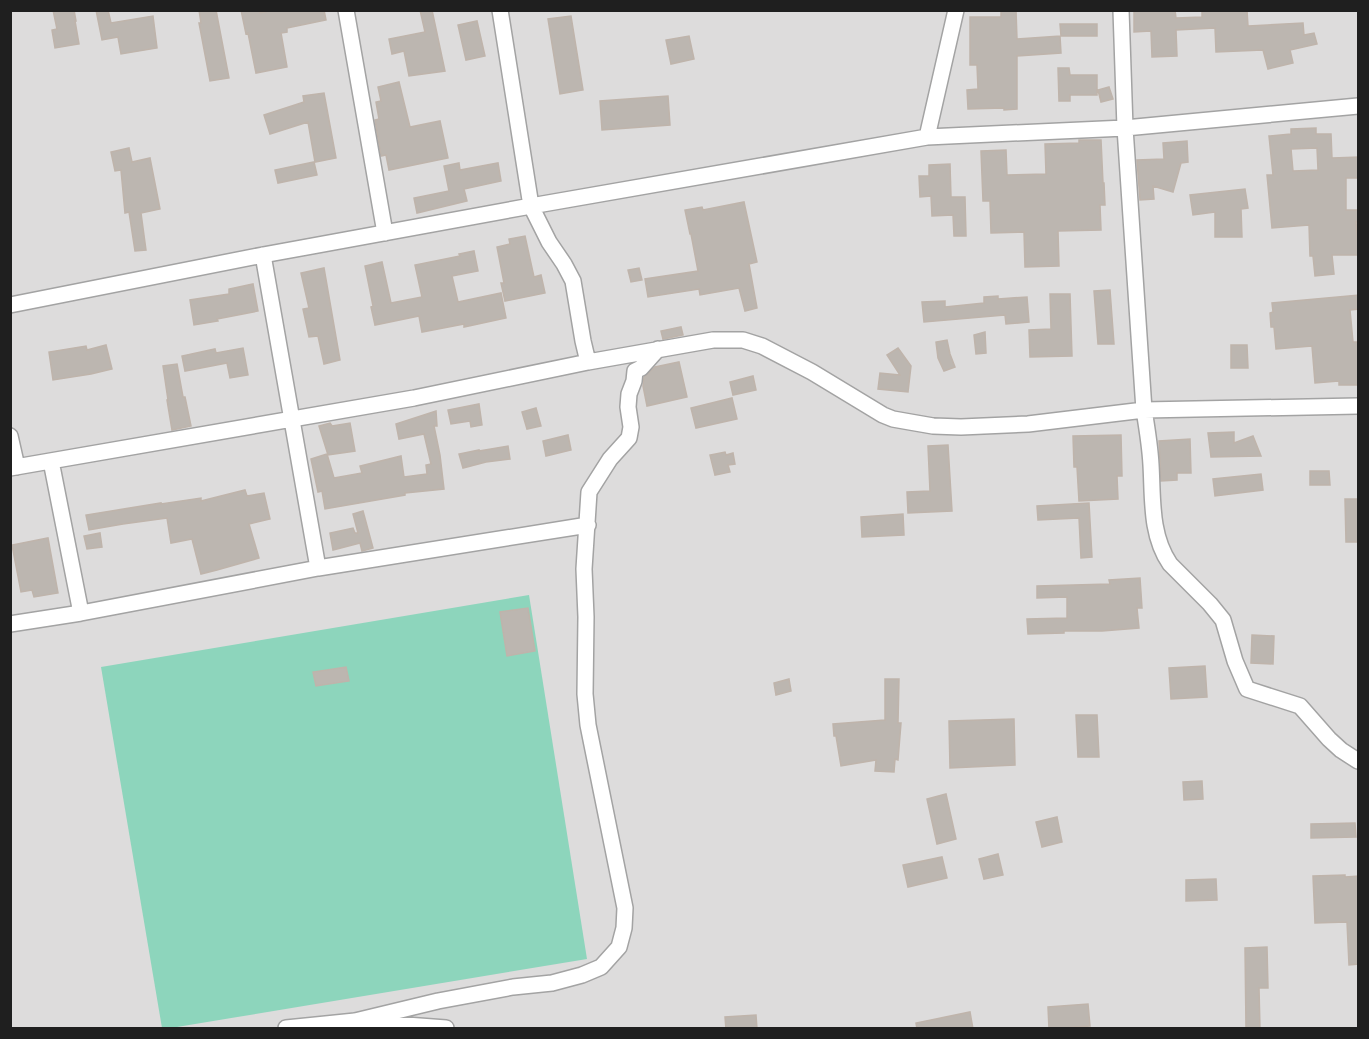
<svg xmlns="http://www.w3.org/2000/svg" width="1369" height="1039" font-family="'Space Grotesk',sans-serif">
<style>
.residential{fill:#dddcdc}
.pitch{fill:#8dd5bc}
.building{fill:#bcb6b0;stroke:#bfb4ab;stroke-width:1.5;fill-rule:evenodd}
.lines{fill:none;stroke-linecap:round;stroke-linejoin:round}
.minor-casing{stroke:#a3a3a3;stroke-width:18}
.minor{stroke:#fff;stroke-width:15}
</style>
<rect width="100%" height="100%" fill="#efece7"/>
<!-- residential -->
<path class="residential" d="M11 11H1358V1028H11Z"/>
<!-- pitch -->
<path class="pitch" d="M529 595 587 959 171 1028H162L101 667Z"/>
<!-- building -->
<path class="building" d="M53 10H74L76 21H75L79 44 55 48 52 30 57 29Z
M96 10H108L111 23 153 16 157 48 121 54 118 37 102 40Z
M199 10H216L229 78 210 81 199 23H201Z
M241 10H259L260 13 274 10H324L326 20 287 28V32L281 33 287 67 256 73 248 33 246 34Z
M420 10H432L445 71 409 76 404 51 392 54 389 39 425 32Z
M1001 10H1016L1017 39 1060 36 1061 53 1017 56V109L1004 110V108L968 109 967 90 978 89 977 65H970V17H1001Z
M1134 10H1175L1176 18 1202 17V10H1247L1248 26 1303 23 1304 35 1314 33 1317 44 1290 50 1293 63 1268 69 1263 50 1216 52 1215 28 1176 30 1177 56 1152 57 1151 31 1134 32Z
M571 16 583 90 560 94 548 19Z
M477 21 485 56 466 60 458 25Z
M1060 24H1097V36H1061Z
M689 36 694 59 671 64 666 40Z
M1058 68H1069L1070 75H1097V95H1070V101H1059Z
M399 82 410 127 440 121 448 158 389 170 386 155 381 156 375 120 379 119 376 102 381 101 378 87Z
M1109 87 1113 99 1101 102 1098 90Z
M324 93 336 158 315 162 308 122 270 134 264 115 304 102 303 96Z
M668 96 670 125 602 130 600 101Z
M1316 128V134H1331L1332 158 1359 157 1358 178H1346V210H1359V222H1356L1359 255H1332L1334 274 1315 276 1313 256H1310L1309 225 1272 228 1267 175H1273L1269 136 1291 134V129ZM1317 148 1318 170 1293 171 1291 149Z
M1079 140H1101L1103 183H1104L1105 205H1100L1101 230 1058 231 1059 266 1025 267 1024 232 991 233 990 201H983L981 151 1006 150 1007 175 1046 174 1045 144 1079 143Z
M1187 141 1188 162 1181 163 1173 192 1153 186 1154 199 1140 200 1137 160 1164 159 1163 143Z
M129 148 132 162 150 158 160 209 141 213 146 250 135 251 129 212 125 213 121 170 115 171 111 152Z
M314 162 317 175 278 183 275 170Z
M459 163 460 170 498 163 501 181 464 189 467 201 417 213 414 198 449 191 444 166Z
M950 164 951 197H965L966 236H954L953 215 932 216 931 196 920 197 919 176H929V165Z
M1245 189 1248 208 1241 209 1242 237H1215V212L1193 215 1190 195Z
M744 202 757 262 749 264 757 308 745 311 739 288 700 295 699 289 648 297 645 279 698 271 691 234H690L685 210 702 207 703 210Z
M525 236 534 277 541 275 545 293 505 301 501 283H504L497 247 510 244 509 239Z
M474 251 478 271 452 276 458 302 501 293 506 318 464 327V324L422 332 419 316 375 325 371 307 373 306 365 266 382 262 391 303 422 297 415 265 460 256 459 254Z
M324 268 340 360 324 364 318 336 309 337 303 309 309 308 301 273Z
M639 268 642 280 631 282 628 270Z
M253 284 258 311 217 319 218 321 194 325 190 300 229 294V289Z
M1110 290 1114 344H1098L1094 291Z
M1050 294H1070L1072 356 1030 357 1029 330 1051 329Z
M1359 295V309L1350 310 1353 342H1359V385H1339V381L1315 383 1312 346 1276 349 1274 327H1271L1270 313 1273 312 1272 303Z
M998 296V299L1027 297 1029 322 1006 324 1005 315 924 322 922 302 945 301V307L984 303V297Z
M681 327 683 335 663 339 661 331Z
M985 332 986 353 976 354 974 335Z
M947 340 950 354 955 367 944 371 938 358 936 342Z
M106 345 112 369 91 374 53 380 49 352 86 346 87 350Z
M1231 345H1247L1248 368H1231Z
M243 348 248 375 230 378 227 363 185 371 182 356 215 349 216 353Z
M898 348 911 366 908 392 878 389 880 373 900 375 887 355Z
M679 362 687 397 647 406 643 386 644 377 655 367Z
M177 364 183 397H185L191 426 172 430 167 400H168L163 366Z
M753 376 756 390 733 395 730 382Z
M732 398 737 419 696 428 691 408Z
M479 404 482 425 471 427 470 421 451 424 448 410Z
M536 408 541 426 527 429 522 412Z
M436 411 437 426H434L440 455 444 489 405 493V495L325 509 322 491 318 492 311 459 327 454 334 478 362 473 360 466 401 456 404 477 427 474 426 465 431 464 424 434 399 439 396 424Z
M330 423 332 426 350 423 355 451 328 455 319 426Z
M1234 432V443L1253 436 1261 456 1211 457 1208 433Z
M568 435 571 450 546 456 543 441Z
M1121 435 1122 476H1117L1118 499 1079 501 1077 467H1074L1073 436Z
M1190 439 1191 473H1177V480L1161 481 1159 441Z
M948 445 952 511 908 513 907 492 930 491 928 446Z
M508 446 510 459 486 462 463 468 459 454 479 450V451Z
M725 452 726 455 733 453 735 464 728 465 730 472 715 475 710 455Z
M1310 471H1329L1330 485H1310Z
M1261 474 1263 490 1215 496 1213 479Z
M245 490 247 496 264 493 270 519 249 524 259 558 217 570 201 574 192 539 171 543 167 518 123 524 89 530 86 515 161 503V504L201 498V501Z
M1345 499H1359V542H1346Z
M1089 503 1092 557 1081 558 1079 518 1038 520 1037 506Z
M363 511 373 548 362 551 360 543 333 550 330 533 353 528 355 533H358L353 514Z
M903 514 904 535 862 537 861 517Z
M100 533 102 547 87 549 84 536Z
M48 538 58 593 34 597 32 590 21 592 12 545Z
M1140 578 1142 608H1137L1139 628 1102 631H1064V633L1028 634 1027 619 1067 618V597L1037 598V586L1110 584 1109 580Z
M528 608 535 651 507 656 500 612Z
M1252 635 1274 636 1273 664 1251 663Z
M1205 666 1207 697 1171 699 1169 668Z
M346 667 349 681 316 686 313 672Z
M789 679 791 691 776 695 774 683Z
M885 679H899L898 723H901L898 760 895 759 894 772 875 771 876 760 841 766 836 736H834L833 724 885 720Z
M1076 715H1097L1099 757H1078Z
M1014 719 1015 765 950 768 949 721Z
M1202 781 1203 799 1184 800 1183 782Z
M946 794 956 839 937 844 927 799Z
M1057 817 1062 842 1042 847 1036 822Z
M1355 823 1356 837 1311 838V824Z
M998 854 1003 875 984 879 979 859Z
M942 857 947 878 908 887 903 865Z
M1345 875V877L1359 876V964L1349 965 1347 922 1315 923 1313 876Z
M1216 879 1217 900 1186 901V880Z
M1267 947 1268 988H1259L1260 1029H1246L1245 948Z
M1088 1004 1090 1026 1049 1029 1048 1007Z
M970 1012 973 1029H917L916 1023Z
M756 1015 757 1029H726L725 1017Z"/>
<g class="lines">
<defs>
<path id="minor" d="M346 10 385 233
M500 10 531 206 549 242 564 264 573 281 583 341 588 362
M1121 10 1125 128 1144 410C1147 428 1150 446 1151 465 1153 498 1150 535 1170 564L1210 604 1223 620 1235 661 1247 689 1300 706 1329 739 1341 750 1358 761
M927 137 956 10
M263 255 318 568
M10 305 263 255 531 206 927 137 1125 128 1358 106
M10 436 17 467
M51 461 81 613
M10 468 414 398 588 362 713 340H743L762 346 812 372 883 415 893 419 910 422 933 426 961 427 1028 424 1144 410 1358 406
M10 624 81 613 318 568 588 525
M367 1022 446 1028
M286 1028 355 1021 438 1001 513 987 552 983 582 975 601 967 619 947 624 928 625 908 588 725 585 694 586 617 584 569 589 492 610 459 629 438 631 427 628 407 629 394 634 381 635 371 641 368 658 349"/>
</defs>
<!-- minor casing -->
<use href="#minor" class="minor-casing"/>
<!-- minor -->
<use href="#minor" class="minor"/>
</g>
<!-- border -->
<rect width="1369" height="1039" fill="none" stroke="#1f1f1f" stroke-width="24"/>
</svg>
